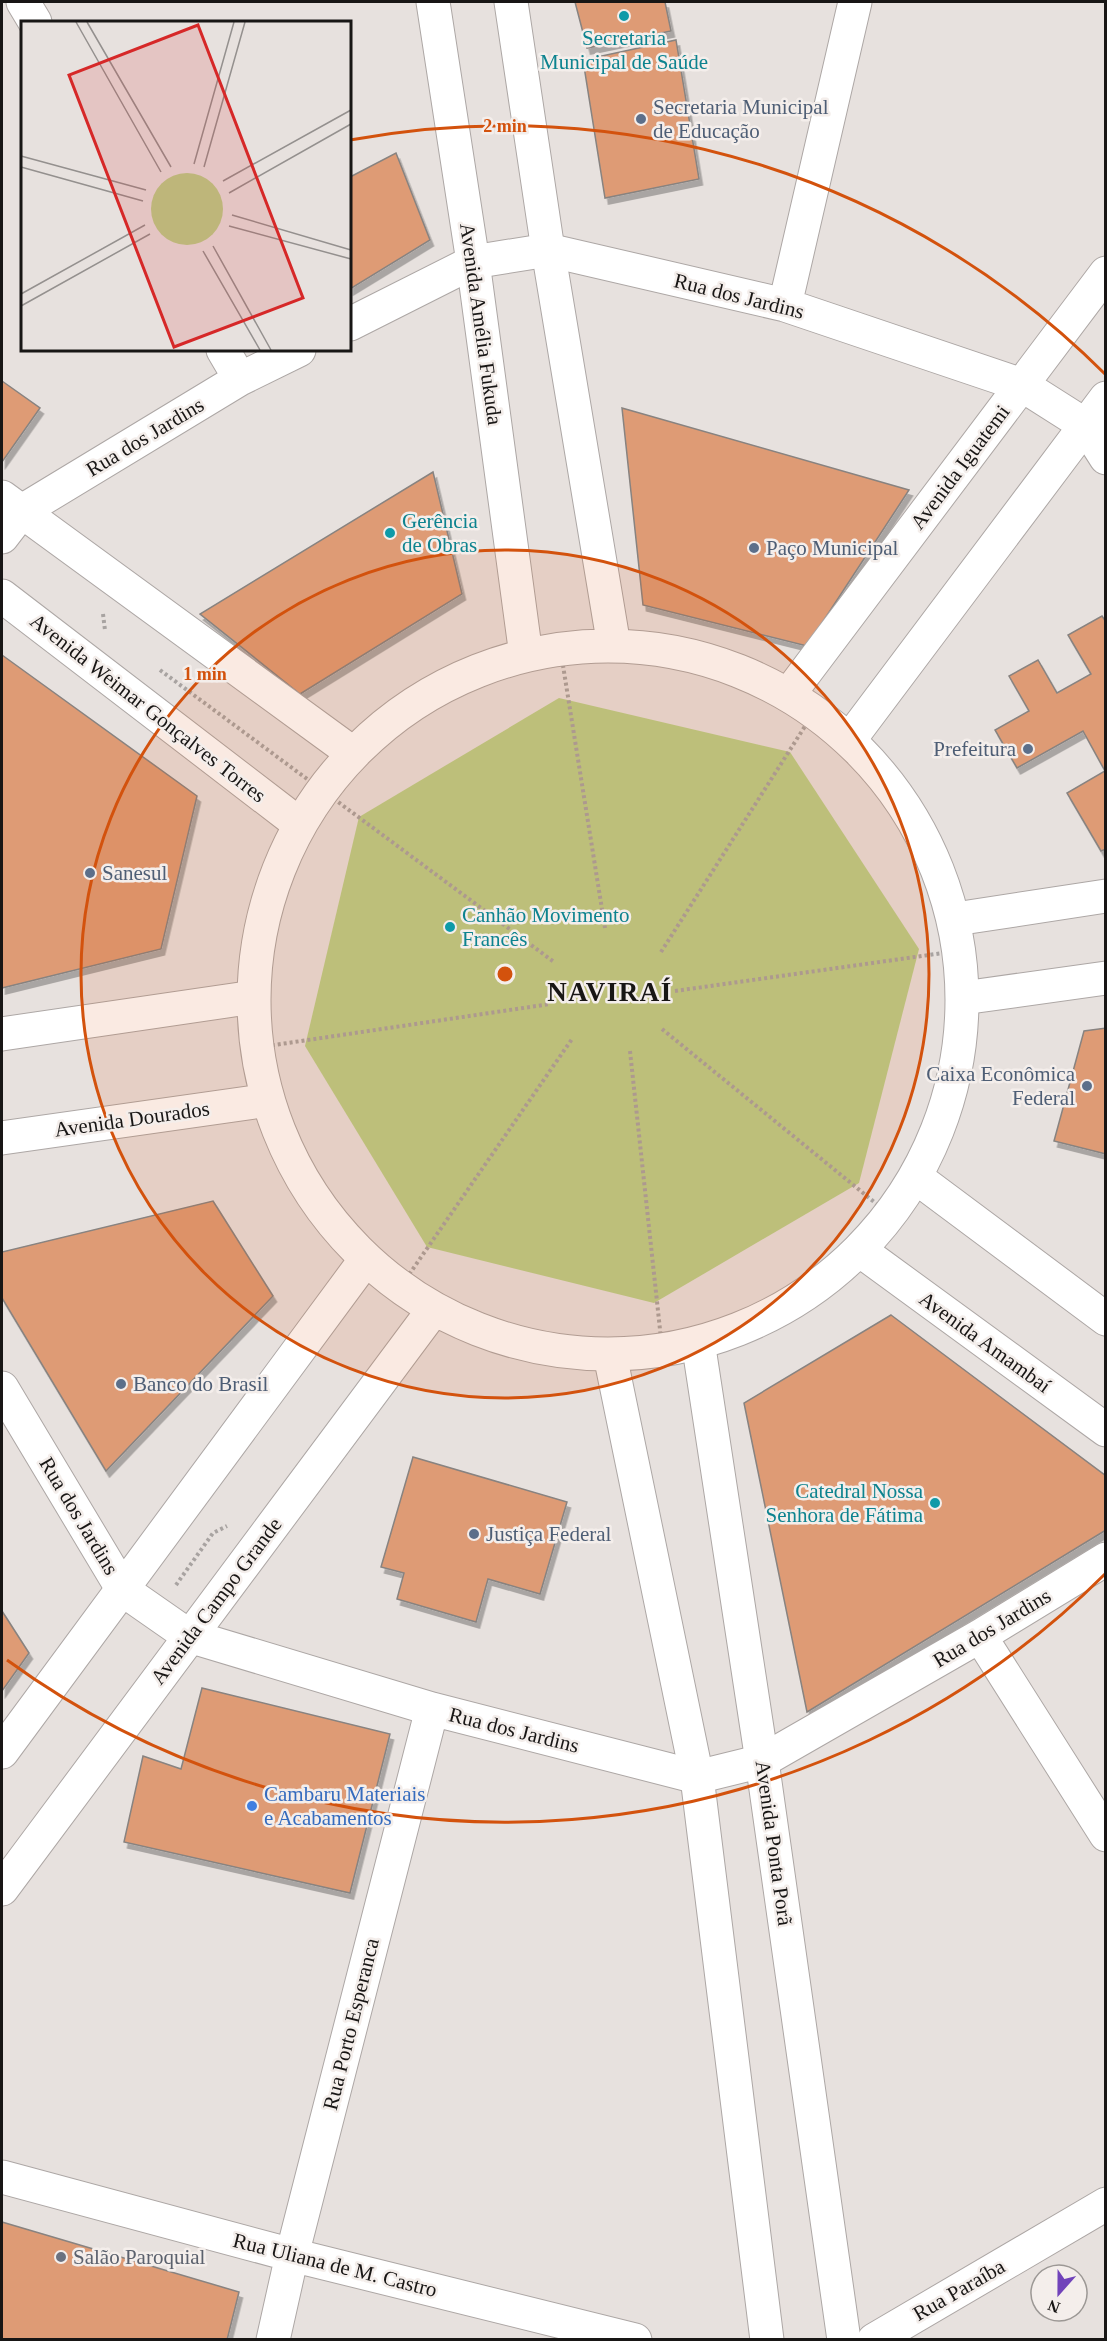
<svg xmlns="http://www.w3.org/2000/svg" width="1107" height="2341" font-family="Georgia,serif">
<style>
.green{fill:#bacf89}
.building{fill:#de9b74;stroke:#888380;stroke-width:1.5;filter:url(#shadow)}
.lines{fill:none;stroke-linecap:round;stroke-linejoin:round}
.street-casing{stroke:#ada7a5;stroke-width:35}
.secondary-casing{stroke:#ada7a5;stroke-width:35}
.primary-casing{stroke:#ada7a5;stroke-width:35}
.path{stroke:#a8a3a1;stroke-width:4;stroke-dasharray:3 3;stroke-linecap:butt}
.street{stroke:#fff;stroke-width:33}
.secondary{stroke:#fff;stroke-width:33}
.primary{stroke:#fff;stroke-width:33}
.ring{fill:none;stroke:#d3520d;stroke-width:3}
.culture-dot{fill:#0f9aa8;stroke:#f4eeeb;stroke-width:2}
.service-dot{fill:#5c6f8a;stroke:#f4eeeb;stroke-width:2}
.shop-dot{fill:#3f7fe0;stroke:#f4eeeb;stroke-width:2}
.worship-dot{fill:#6b7280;stroke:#f4eeeb;stroke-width:2}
.labels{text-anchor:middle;stroke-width:5;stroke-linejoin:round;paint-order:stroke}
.culture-label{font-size:21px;fill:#0d838f;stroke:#f4eeeb;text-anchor:start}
.service-label{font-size:21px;fill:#4e5e75;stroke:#f4eeeb;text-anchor:start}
.street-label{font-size:21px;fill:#181615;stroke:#f4eeeb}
.shop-label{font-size:21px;fill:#366cbe;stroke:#f4eeeb;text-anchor:start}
.worship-label{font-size:21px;fill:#5b616d;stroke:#f4eeeb;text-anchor:start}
.district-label{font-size:27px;font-weight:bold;letter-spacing:1.5px;fill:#181615;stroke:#f4eeeb}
.inset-road{fill:none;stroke:#94908e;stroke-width:1.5}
.view{fill:#d62828;fill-opacity:0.15;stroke:#d62828;stroke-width:3}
.inset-edge{fill:none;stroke:#181615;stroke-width:3}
.centre{fill:#d3520d;stroke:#f4eeeb;stroke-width:3}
.ring-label{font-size:18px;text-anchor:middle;font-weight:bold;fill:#d3520d;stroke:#f4eeeb;stroke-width:5;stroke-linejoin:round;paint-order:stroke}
</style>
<defs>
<filter id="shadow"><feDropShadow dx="3.5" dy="6" stdDeviation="0" flood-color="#0004"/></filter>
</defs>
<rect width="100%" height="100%" fill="#e7e1de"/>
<!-- green -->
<path class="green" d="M559 698 790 752 919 949 859 1183 654 1303 427 1247 305 1046 359 817Z"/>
<!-- building -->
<path class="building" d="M575 2H665L671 31 587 48Z
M676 40 699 179 605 198 583 60Z
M396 153 430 240 350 289V177Z
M2 381 40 408 2 462Z
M622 408 909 490 807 646 643 605Z
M433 472 462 594 300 694 200 614Z
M1102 616 1106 622V849L1101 851 1067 793 1105 771 1083 731 1017 768 995 730 1029 711 1009 676 1038 660 1057 693 1091 674 1068 635Z
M2 655 197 796 161 949 2 988Z
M1106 1028V1154L1054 1141 1084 1031Z
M213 1201 273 1296 106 1471 2 1298V1252Z
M891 1315 1106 1476V1530L807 1712 744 1403Z
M413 1457 567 1502 540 1594 488 1579 476 1622 397 1599 404 1573 381 1567Z
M2 1611 29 1653 2 1691Z
M202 1688 390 1734 350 1893 124 1842 143 1756 181 1769Z
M2 2222 239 2292 227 2340H2Z"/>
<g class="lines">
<defs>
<path id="street" d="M23 2 35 22
M785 305 855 2
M350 324 473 262 548 250 785 305 1022 385 1085 425 1106 458
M223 350 240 379
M2 537 22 511 240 379 299 350
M2 1388 123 1590 189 1636 432 1709 697 1777 762 1761 980 1636 1106 1559
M980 1636 1106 1835
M2 2177 292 2255 635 2340
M273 2340 292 2255 432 1709
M874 2340 1106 2204"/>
<path id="secondary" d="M2 497 347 749
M2 596 294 820
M792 690 1106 273
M853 735 1106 398
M962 918 1106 896
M970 997 1106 978
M2 1034 247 998
M2 1138 262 1101
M699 1348 762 1761 844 2340
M611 1360 697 1777 767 2340"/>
<path id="primary" d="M433 2 473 262 525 648
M511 2 548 250 613 640
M254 1000a354 354 0 1 1 708 0a354 354 0 1 1-708 0Z
M921 1181 1106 1319
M865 1254 1106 1430
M2 1752 363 1263
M2 1889 431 1313"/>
</defs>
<!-- street casing -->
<use href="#street" class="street-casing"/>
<!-- secondary casing -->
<use href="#secondary" class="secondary-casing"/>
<!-- primary casing -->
<use href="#primary" class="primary-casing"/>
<!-- path -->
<path class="path" d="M103 614 105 630
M561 653 605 928
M160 670 554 962
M661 952 809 720
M675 991 950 952
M662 1029 895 1219
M254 1048 550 1004
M630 1051 662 1348
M399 1289 572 1039
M176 1585 213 1533 227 1526"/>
<!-- street -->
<use href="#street" class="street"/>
<!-- secondary -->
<use href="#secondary" class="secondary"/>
<!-- primary -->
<use href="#primary" class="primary"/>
</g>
<!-- distance rings -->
<circle cx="505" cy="974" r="424" fill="#d3520d" fill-opacity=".12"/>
<g class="ring">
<circle cx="505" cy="974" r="424"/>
<path d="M1105 1574A848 848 0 0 1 7 1660M350 140A848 848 0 0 1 1105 374"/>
</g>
<!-- markers -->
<g class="culture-dot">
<circle cx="624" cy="16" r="6"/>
<circle cx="390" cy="533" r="6"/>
<circle cx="450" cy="927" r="6"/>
<circle cx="935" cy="1503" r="6"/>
</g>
<g class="service-dot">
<circle cx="641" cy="119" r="6"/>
<circle cx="754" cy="548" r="6"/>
<circle cx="1028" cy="749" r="6"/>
<circle cx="90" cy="873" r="6"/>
<circle cx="1087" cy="1086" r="6"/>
<circle cx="121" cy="1384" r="6"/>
<circle cx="474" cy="1534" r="6"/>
</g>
<circle class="shop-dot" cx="252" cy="1806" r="6"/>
<circle class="worship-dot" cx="61" cy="2257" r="6"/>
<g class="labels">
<!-- culture labels -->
<g class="culture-label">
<text x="624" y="45" text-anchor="middle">Secretaria<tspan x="624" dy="24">Municipal de Saúde</tspan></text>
<text x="402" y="528">Gerência<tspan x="402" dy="24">de Obras</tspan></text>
<text x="462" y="922">Canhão Movimento<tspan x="462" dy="24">Francês</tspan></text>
<text x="923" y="1498" text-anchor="end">Catedral Nossa<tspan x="923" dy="24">Senhora de Fátima</tspan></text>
</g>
<!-- service labels -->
<g class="service-label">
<text x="653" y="114">Secretaria Municipal<tspan x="653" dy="24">de Educação</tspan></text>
<text x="766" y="555">Paço Municipal</text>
<text x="1016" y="756" text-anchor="end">Prefeitura</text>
<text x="102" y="880">Sanesul</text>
<text x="1075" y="1081" text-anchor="end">Caixa Econômica<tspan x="1075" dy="24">Federal</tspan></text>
<text x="133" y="1391">Banco do Brasil</text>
<text x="486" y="1541">Justiça Federal</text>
</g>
<!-- street labels -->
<g class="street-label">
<text transform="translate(739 296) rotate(14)" y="7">Rua dos Jardins</text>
<text transform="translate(481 324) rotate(82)" y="7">Avenida Amélia Fukuda</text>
<text transform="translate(145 437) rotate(-31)" y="7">Rua dos Jardins</text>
<text transform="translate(960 467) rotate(-53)" y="7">Avenida Iguatemi</text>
<text transform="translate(148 708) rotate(38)" y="7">Avenida Weimar Gonçalves Torres</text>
<text transform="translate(132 1119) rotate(-8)" y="7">Avenida Dourados</text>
<text transform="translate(985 1342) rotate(36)" y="7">Avenida Amambaí</text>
<text transform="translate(79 1516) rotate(59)" y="7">Rua dos Jardins</text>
<text transform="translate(216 1601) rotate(-53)" y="7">Avenida Campo Grande</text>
<text transform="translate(992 1628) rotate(-31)" y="7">Rua dos Jardins</text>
<text transform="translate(514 1730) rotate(14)" y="7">Rua dos Jardins</text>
<text transform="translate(774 1843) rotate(82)" y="7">Avenida Ponta Porã</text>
<text transform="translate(351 2024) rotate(-76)" y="7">Rua Porto Esperanca</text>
<text transform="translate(335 2265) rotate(14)" y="7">Rua Uliana de M. Castro</text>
<text transform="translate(959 2290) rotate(-30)" y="7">Rua Paraíba</text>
</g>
<!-- shop labels -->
<g class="shop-label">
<text x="264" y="1801">Cambaru Materiais<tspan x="264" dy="24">e Acabamentos</tspan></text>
</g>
<!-- worship labels -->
<g class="worship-label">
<text x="73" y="2264">Salão Paroquial</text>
</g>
<!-- district labels -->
<g class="district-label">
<text x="610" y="1001">NAVIRAÍ</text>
</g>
</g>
<!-- overview -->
<g transform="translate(21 21)">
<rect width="330" height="330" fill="#e7e1de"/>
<path d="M130 188a36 36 0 1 1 72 0a36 36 0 1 1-72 0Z" fill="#bacf89"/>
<path class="inset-road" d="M55 1 140 151M66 1 150 146M0 135 125 169M173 143 213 1M0 146 122 180M183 146 224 1M202 160 330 89M208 172 330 103M211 194 330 229M208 205 330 238M192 225 250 329M182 230 239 329M0 273 124 204M0 285 129 213"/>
<path class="view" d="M177 4 282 277 153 326 48 54Z"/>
<rect width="330" height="330" class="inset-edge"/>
</g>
<circle cx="505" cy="974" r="9" class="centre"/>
<g class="ring-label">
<text x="505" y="132">2 min</text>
<text x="205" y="680">1 min</text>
</g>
<!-- border -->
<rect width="1107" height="2341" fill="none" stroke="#181615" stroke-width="6"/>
<!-- north arrow -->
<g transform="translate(1059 2293) rotate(201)"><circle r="28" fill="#f4eeeb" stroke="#9c9895" stroke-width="1.5"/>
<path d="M0-4.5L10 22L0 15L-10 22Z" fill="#7143ba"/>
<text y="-9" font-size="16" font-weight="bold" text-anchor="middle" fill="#181615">N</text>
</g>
</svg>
